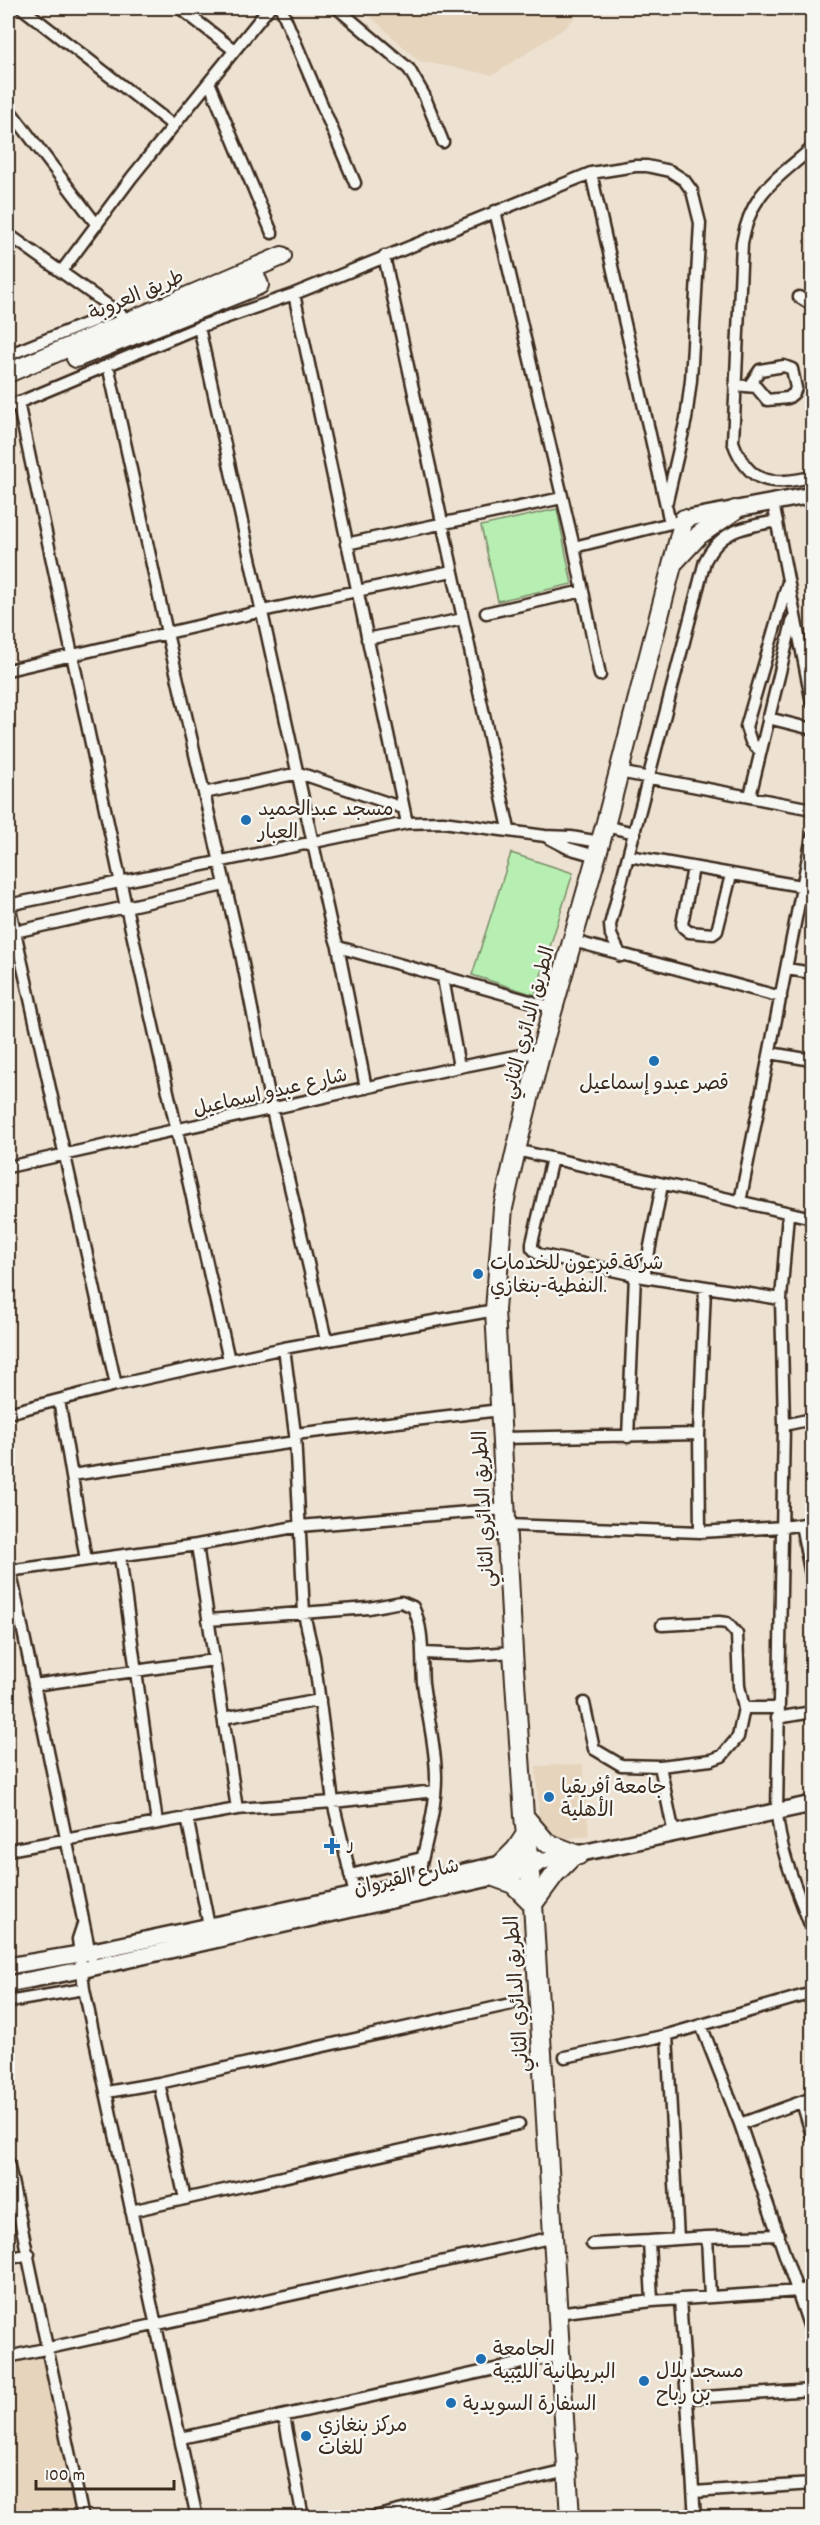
<svg xmlns="http://www.w3.org/2000/svg" width="820" height="2525" font-family="Dekko,'Playpen Sans Arabic',sans-serif">
<style>
.built{fill:#e6d4bc}
.green{fill:#b7efb2;stroke:#798c68;stroke-width:1.5}
.lines{fill:none;stroke-linecap:round;stroke-linejoin:round}
.minor-casing{stroke:#3b2a1e;stroke-width:15}
.secondary-casing{stroke:#3b2a1e;stroke-width:20}
.primary-casing{stroke:#3b2a1e;stroke-width:22}
.trunk-casing{stroke:#3b2a1e;stroke-width:22}
.minor{stroke:#f6f6f2;stroke-width:10}
.secondary{stroke:#f6f6f2;stroke-width:15}
.primary{stroke:#f6f6f2;stroke-width:18}
.trunk{stroke:#f6f6f2;stroke-width:18}
.poi-dot{fill:#1f6fb2;stroke:#f6f6f2;stroke-width:2}
.labels{text-anchor:middle;stroke-width:5;stroke-linejoin:round;paint-order:stroke}
.street-label{font-size:20px;fill:#3b2a1e;stroke:#f6f6f2}
.poi-label{font-size:20px;fill:#3b2a1e;stroke:#f6f6f2;text-anchor:start}
</style>
<rect width="100%" height="100%" fill="#ede2d2"/>
<filter id="ink" filterUnits="userSpaceOnUse"><feTurbulence type="fractalNoise" baseFrequency=".0167" numOctaves="2"/><feDisplacementMap in="SourceGraphic" scale="12" xChannelSelector="R" yChannelSelector="G"/><feConvolveMatrix kernelMatrix="1 2 1 2 8 2 1 2 1" color-interpolation-filters="sRGB"/></filter>
<g filter="url(#ink)">
<!-- built -->
<path class="built" d="M361 8H583L565 28 493 75 419 61Z
M583 1764 589 1835 567 1839 546 1833 539 1821 536 1766Z
M44 2356 74 2517H8V2364Z"/>
<!-- green -->
<path class="green" d="M557 509 572 584 498 601 481 526Z
M511 853 573 873 535 995 472 975Z"/>
<g class="lines">
<defs>
<path id="minor" d="M22 8 174 126
M180 8 234 50
M281 8 355 183
M337 8 409 69 424 95 443 142
M209 82 272 233
M8 108 97 225
M812 148C776 180 751 191 742 243L733 442C749 486 772 485 812 477
M591 173 670 523
M495 211 574 547 600 675
M8 234 130 321
M384 256 509 829
M61 272 132 177 269 8
M294 294 407 823
M799 297 812 305
M199 327 331 925 338 947 366 1088
M8 355 95 320 109 307
M108 365 167 633 240 949 272 1110 326 1340
M735 385 756 387 767 400 788 398 794 393 796 388 792 369 784 366 760 370 749 386
M18 402 126 907 229 1360
M8 407 199 327 294 294 591 173 635 166H647L670 171 684 180 692 191 700 223 691 380 686 419 667 501
M773 503 812 703
M346 544 562 498
M574 547 675 522
M486 613 583 591
M367 639 463 619
M8 670 262 611 452 571
M768 718 812 729
M760 751 751 742 746 727 787 585
M619 772 812 809
M204 793 299 773 403 808
M750 796 793 618
M605 826 635 833
M545 836 568 848 596 856
M629 856 801 886
M693 868 682 924 683 927 689 932 713 934 717 931 731 875
M8 900 116 1385
M8 905 407 823 443 822 545 836 571 837 600 842
M10 933 224 885
M573 941 781 997
M338 947 554 1008
M621 956 611 935 610 925 705 561C721 529 745 527 777 521
M787 969 812 973
M443 978 459 1067
M770 1053 812 1060
M516 1150 812 1218
M552 1158 532 1243V1248L538 1254 644 1277 781 1299
M8 1167 459 1067 541 1051
M740 1202 812 837
M788 1214 781 1299 784 1425 777 1811C779 1852 798 1892 812 1930
M644 1277 662 1185
M284 1348 295 1434 304 1614 314 1657 333 1802 355 1895
M59 1400 86 1560
M8 1413 116 1385 284 1348 495 1310
M784 1425 812 1419
M295 1434 500 1410
M628 1437 635 1275
M502 1438 699 1434
M72 1475 295 1442
M507 1525 700 1532 783 1527 812 1523
M801 1525 812 1580
M700 1532 699 1434 705 1288
M197 1545 237 1809
M120 1556 157 1823
M8 1559 91 1958
M8 1571 197 1545 300 1526 505 1509
M208 1620 369 1608 401 1602 413 1607C425 1632 421 1657 423 1683 427 1715 436 1746 436 1778 436 1812 424 1848 417 1882
M423 1653 470 1655 513 1652
M34 1685 214 1660
M584 1703 594 1749 621 1765 660 1766 711 1760 722 1756 738 1737 744 1708 739 1686 737 1634 727 1623 719 1622 662 1625
M744 1708H777
M223 1718 320 1700
M777 1718 812 1712
M660 1766 674 1834
M187 1817 209 1926
M8 1850 237 1809 333 1802 435 1791
M350 1875 422 1858
M83 1924 78 1939 84 1989 197 2518
M8 2002 84 1989
M701 2025 740 2124 812 2334
M667 2035 678 2239
M565 2057 667 2035 812 1993
M159 2083 185 2199
M107 2092 159 2083 511 2004
M802 2102 812 2136
M740 2124 812 2098
M8 2162 83 2518
M131 2211 519 2124
M707 2237 779 2235
M592 2244 649 2241
M8 2259 29 2254
M680 2299 695 2518
M652 2301 649 2241 707 2237 710 2297
M557 2313 652 2301 799 2291 812 2287
M8 2357 554 2237
M688 2398 812 2390
M284 2416 303 2518
M181 2438 559 2355
M694 2492 812 2484
M369 2518 567 2471"/>
<path id="secondary" d="M684 519 812 495
M8 1966 79 1954 501 1864 528 1859H538
M8 1984 81 1970 494 1877 529 1869 544 1861 812 1804"/>
<path id="primary" d="M675 561 699 535 735 510
M524 1816 547 1843 579 1855
M501 1864 516 1849 526 1834
M494 1877 513 1884 533 1904 555 1874 573 1856
M570 2518 533 1904 524 1816 513 1652 495 1310 503 1208 516 1150 541 1051 605 826 684 519"/>
<path id="trunk" d="M76 358 259 285 252 269
M8 373 282 256"/>
</defs>
<!-- minor casing -->
<use href="#minor" class="minor-casing"/>
<!-- secondary casing -->
<use href="#secondary" class="secondary-casing"/>
<!-- primary casing -->
<use href="#primary" class="primary-casing"/>
<!-- trunk casing -->
<use href="#trunk" class="trunk-casing"/>
<!-- minor -->
<use href="#minor" class="minor"/>
<!-- secondary -->
<use href="#secondary" class="secondary"/>
<!-- primary -->
<use href="#primary" class="primary"/>
<!-- trunk -->
<use href="#trunk" class="trunk"/>
</g>
</g>
<!-- markers -->
<g class="poi-dot">
<circle cx="246" cy="820" r="6"/>
<circle cx="654" cy="1061" r="6"/>
<circle cx="478" cy="1274" r="6"/>
<circle cx="549" cy="1797" r="6"/>
<path d="M329 1837h6v6h6v6h-6v6h-6v-6h-6v-6h6z"/>
<circle cx="481" cy="2359" r="6"/>
<circle cx="644" cy="2381" r="6"/>
<circle cx="451" cy="2403" r="6"/>
<circle cx="306" cy="2436" r="6"/>
</g>
<g class="labels">
<!-- street labels -->
<g class="street-label">
<text transform="translate(136 294) rotate(-23)" y="7">طريق العروبة</text>
<text transform="translate(527 1022) rotate(-75)" y="7">الطريق الدائري الثاني</text>
<text transform="translate(270 1091) rotate(-13)" y="7">شارع عبدو اسماعيل</text>
<text transform="translate(483 1509) rotate(-93)" y="7">الطريق الدائري الثاني</text>
<text transform="translate(406 1876) rotate(-13)" y="7">شارع القيروان</text>
<text transform="translate(516 1994) rotate(-94)" y="7">الطريق الدائري الثاني</text>
</g>
<!-- poi labels -->
<g class="poi-label">
<text x="258" y="815">مسجد عبدالحميد<tspan x="258" dy="23">العبار</tspan></text>
<text x="654" y="1089" text-anchor="middle">قصر عبدو إسماعيل</text>
<text x="490" y="1269">شركة قبرعون للخدمات<tspan x="490" dy="23">النفطية-بنغازي.</tspan></text>
<text x="561" y="1793">جامعة أفريقيا<tspan x="561" dy="23">الأهلية</tspan></text>
<text x="346" y="1853">J</text>
<text x="493" y="2355">الجامعة<tspan x="493" dy="23">البريطانية الليبية</tspan></text>
<text x="656" y="2377">مسجد بلال<tspan x="656" dy="23">بن رباح</tspan></text>
<text x="463" y="2410">السفارة السويدية</text>
<text x="318" y="2431">مركز بنغازي<tspan x="318" dy="23">للغات</tspan></text>
</g>
</g>
<!-- margin -->
<rect width="820" height="2525" fill="none" stroke="#f6f6f2" stroke-width="30"/>
<rect x="15" y="15" width="790" height="2495" fill="none" stroke="#3b2a1e" stroke-width="2" filter="url(#ink)"/>
<!-- scale -->
<path d="M36 2480v9h138v-9" fill="none" stroke="#3b2a1e" stroke-width="3"/>
<text x="45" y="2480" font-size="18" fill="#3b2a1e" stroke="#f6f6f2" stroke-width="4.5" paint-order="stroke">100 m</text>
</svg>
